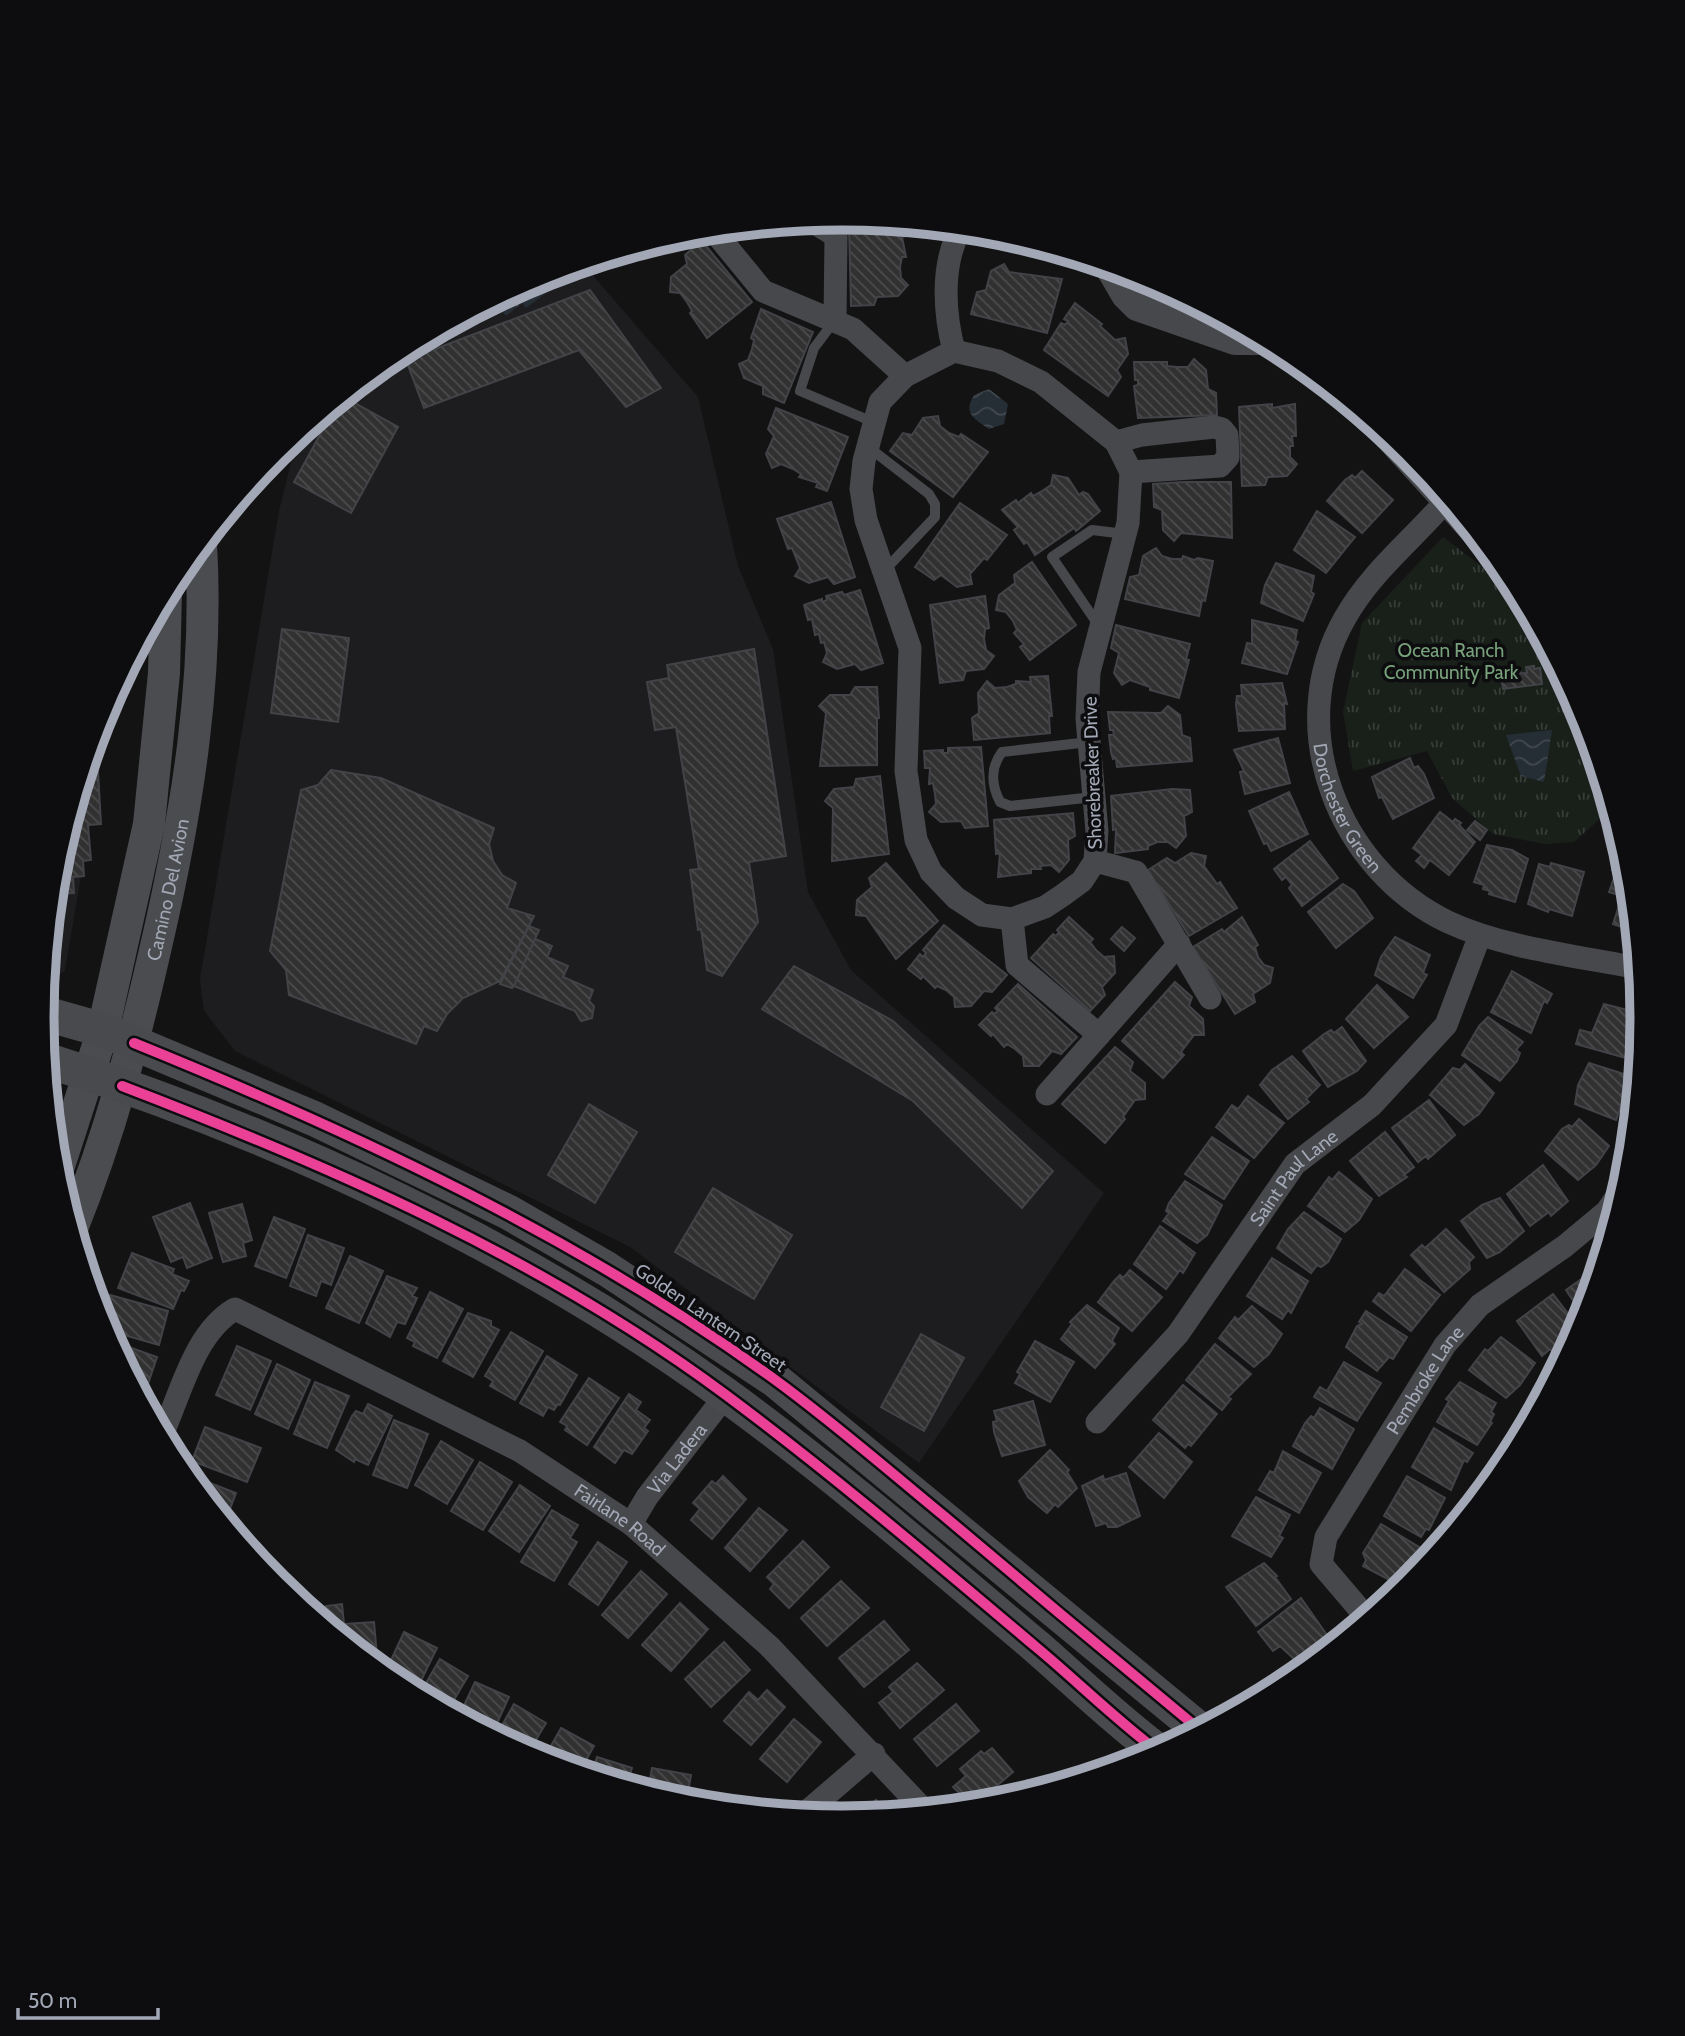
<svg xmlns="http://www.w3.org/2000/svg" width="1685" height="2036" font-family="Cabin,sans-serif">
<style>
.built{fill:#1d1d1f}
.park{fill:url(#park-tufts)}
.water{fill:url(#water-waves)}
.building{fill:url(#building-back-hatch);stroke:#414347;stroke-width:2}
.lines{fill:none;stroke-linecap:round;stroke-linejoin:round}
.service{stroke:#47484c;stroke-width:10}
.minor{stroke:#47484c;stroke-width:23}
.tertiary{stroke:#47484c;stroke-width:28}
.secondary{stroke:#4b4c50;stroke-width:32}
.primary{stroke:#494a4e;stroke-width:35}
.cycleway-casing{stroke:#0d0d0f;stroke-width:15}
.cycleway{stroke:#ea4096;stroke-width:10}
.labels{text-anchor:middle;stroke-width:7;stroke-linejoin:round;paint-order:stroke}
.park-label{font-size:19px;fill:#78a27b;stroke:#0d0d0f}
.street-label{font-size:19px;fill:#a2a8b5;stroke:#0d0d0f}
.rim{fill:none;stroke:#a2a8b5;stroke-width:9}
</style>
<defs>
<pattern id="park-tufts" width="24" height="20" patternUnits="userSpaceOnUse" patternTransform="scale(1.75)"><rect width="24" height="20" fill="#19201a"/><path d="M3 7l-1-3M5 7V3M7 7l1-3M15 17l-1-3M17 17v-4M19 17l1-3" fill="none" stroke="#373e39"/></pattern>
<pattern id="water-waves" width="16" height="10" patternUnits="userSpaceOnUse" patternTransform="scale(1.75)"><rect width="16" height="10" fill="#252d35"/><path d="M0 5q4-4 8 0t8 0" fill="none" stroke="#424950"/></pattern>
<pattern id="building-back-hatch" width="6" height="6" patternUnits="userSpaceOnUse" patternTransform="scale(1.75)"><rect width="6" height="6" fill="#313132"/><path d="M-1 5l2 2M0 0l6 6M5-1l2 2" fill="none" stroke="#4c4c4d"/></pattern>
</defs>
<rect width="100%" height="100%" fill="#131313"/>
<!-- built -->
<path class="built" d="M583 264 698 397 738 566 773 649 808 892 851 970 1104 1193 919 1463 630 1247 235 1051 204 1011 200 979 279 511 298 434 398 352 537 278Z
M103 711 100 763 65 971 45 983 57 861Z"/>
<!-- park -->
<path class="park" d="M1443 537 1520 595 1582 712 1610 804 1605 814 1574 842 1545 844 1493 834 1452 798 1427 751 1353 771 1343 712 1362 623Z"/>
<!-- water -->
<path class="water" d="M553 273 560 282 526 308 522 303 506 316 498 305 528 283Z
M989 389 1008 404 1004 424 989 429C973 418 963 413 974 395Z
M1552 730 1544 782 1521 776 1506 735Z"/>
<!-- building -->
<path class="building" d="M882 224V227L906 225V236L902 237 906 257H902L900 267 901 278 908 285 898 296 877 297 874 305 851 306 849 225Z
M702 241 752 302 707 338 690 313 692 311 687 302 680 293 670 292 671 277 687 264 685 255Z
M1004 264 1009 272 1062 279 1047 333 971 314 977 292 986 290 991 271Z
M590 290 661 388 626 407 579 350 424 408 406 360Z
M1075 303 1102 324 1100 326 1115 340 1125 338 1128 354 1117 370 1121 377 1108 396 1044 350 1061 323 1065 325 1068 321 1064 319Z
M761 309 813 332 784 403 763 394V386L744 378 739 364 748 360 752 349 754 340 751 338Z
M1194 359 1206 370 1208 389 1216 393 1217 415 1138 418 1134 386 1138 385V380H1135L1134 362H1167V366L1177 367H1188Z
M344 397 398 427 351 513 294 482 338 402Z
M1272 404V408L1295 404 1296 436H1292L1293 446H1290V457L1297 464 1287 476 1268 477 1265 485 1242 486 1239 407Z
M776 408 848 437 827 491 816 487 818 483 799 477 801 474 793 469 781 464 772 468 766 454 774 436 768 429Z
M938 416 940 426 949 433 959 437 961 434 988 452 953 497 890 451 903 433 912 435 923 418Z
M1362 471 1393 500 1362 533 1327 501 1345 480 1352 475 1355 478Z
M1053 475 1068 478 1079 495 1083 492 1088 494 1100 511 1076 531 1074 528 1035 555 1027 542 1024 544 1014 530 1018 527 1002 510 1016 500 1018 503 1031 493 1033 496 1042 491 1051 485Z
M1184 482H1231L1232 538 1181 533 1174 541 1163 530 1162 510 1154 507 1153 484Z
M831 502 855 577 834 584 828 577 809 583 795 576 800 568 792 548 788 549 777 519Z
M960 503 1007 535 987 560 984 558 970 574 972 584 957 587 941 575 934 580 915 567Z
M1317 511 1355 537 1326 573 1294 550Z
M1156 548 1162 556 1172 559H1182L1183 556 1194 560 1198 558 1213 561 1205 601 1202 600 1199 616 1125 599 1130 577 1139 575 1143 556Z
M1032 562 1076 625 1030 660 1020 647 1024 644 1014 633 1017 630 1013 621 1006 612 996 610 999 595 1015 583 1014 575Z
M1276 563 1314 576 1311 592 1314 594 1303 621 1261 603 1265 585Z
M860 590 883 663 861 670 855 664 837 669 823 662 827 653 824 642 821 643 819 634 815 635 812 619 808 620 804 605 822 599V602L827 600 826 596 842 592 844 595Z
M985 596 989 628 985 629 984 639 986 650 994 656 984 669 966 671 963 680 940 683 930 605Z
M1252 620 1297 630 1295 641 1298 642 1287 674 1242 663 1247 643 1252 644Z
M1116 625 1190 644 1186 659 1189 660 1179 698 1150 690V687L1130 680 1122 685 1114 673 1119 653 1111 648Z
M282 629 349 638 338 722 271 713Z
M754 649 786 856 749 862 758 922 722 976 707 970 701 929 698 930 690 870 699 869 676 727 655 730 647 682 669 678 667 665Z
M1534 666V669L1540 668 1542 684 1503 689 1501 674 1527 673 1526 667Z
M1048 676 1052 716H1049L1050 733 974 740 972 718 979 713 978 693 987 681 995 688 1007 687 1016 684V681L1031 682 1030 677Z
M1282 683 1287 704 1284 703 1285 729 1239 731 1236 704 1237 696H1242L1241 685Z
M855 687H877L879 718H877V765L820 766 826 713 819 706 830 695H850Z
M1168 706 1180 715 1182 735 1190 738 1192 761 1117 767 1116 758 1113 759 1111 752 1109 735H1114L1113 730H1110L1108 712 1161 713Z
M1278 738 1290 783 1245 794 1240 772 1244 771 1234 750Z
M981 747 988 826 965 828 961 821 941 822 929 812 936 804 935 794 933 783 929 784 930 768H925L924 751 943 750V753H948V748Z
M1410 758 1414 768 1418 766 1424 774 1434 798 1393 819 1382 797 1379 798 1372 777Z
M331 770 381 778 494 828 489 844 493 861 502 875 516 883 507 908 534 916 500 981 463 998 447 1014 437 1031 424 1026 416 1044 289 995 286 970 270 951 301 790 318 785Z
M85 772H98L101 824 88 825 91 860 83 861 84 876 73 877 74 893 54 894 57 861Z
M880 776 889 854 832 861 833 808 825 801 834 789 854 787 856 779Z
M1172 789 1190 790 1192 812 1184 816 1186 836 1176 848 1168 842H1157L1148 846V849L1115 853 1116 829 1113 830 1111 796Z
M1289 792 1308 834 1271 851 1267 843 1264 844 1249 811Z
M1440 812 1453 822 1455 819 1461 823 1459 825 1475 842 1449 875 1430 860 1424 868 1416 861 1422 855 1413 848Z
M1073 813 1075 836 1068 840 1069 860 1059 872 1051 865 1040 866 1041 869H1031V873L998 877 1000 853 996 854 994 820Z
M1475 821 1487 830 1480 840 1467 830Z
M1620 837 1628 862 1629 875 1612 870Z
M1310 841 1338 878 1302 906 1289 888 1292 885 1286 877 1282 880 1274 869Z
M1487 845 1512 850 1528 859 1515 902 1489 894 1490 891 1483 889 1484 885 1474 882Z
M1191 853 1206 856 1204 866 1217 884 1220 882 1237 908 1189 936 1148 870 1167 858 1175 863Z
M886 863 938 921 896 959 866 916 856 915 857 900 872 887 869 878Z
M1551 863 1584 872 1572 916 1549 909 1548 912 1528 904 1539 864 1550 867Z
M1614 878 1630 881 1634 931 1613 924 1622 896 1609 892Z
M1343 884 1354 891 1373 918 1336 948 1308 912Z
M1069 917 1093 939 1090 942 1096 950 1104 957 1114 956 1115 973 1102 987 1105 995 1090 1011 1031 958 1053 934 1056 936 1059 932 1057 930Z
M1242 917 1258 945 1255 947 1258 957 1264 965 1273 968 1270 983 1253 994 1255 1002 1235 1014 1193 947 1222 929 1224 932Z
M944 925 1007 975 992 992 984 991 971 1006 955 1007 954 997 946 990 937 986 935 988 923 976 921 979 908 969 920 954 923 957 926 953 923 950Z
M529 926 539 930 514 986 512 988 500 984Z
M1122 927 1135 938 1124 951 1111 939Z
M1395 937 1430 955 1423 973 1427 975 1413 998 1375 975 1381 957Z
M535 939 552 946 547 957 568 966 563 977 593 990 589 1001 594 1006 592 1018 581 1021 575 1011 514 986Z
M794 966 893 1021 1053 1171 1022 1208 913 1101 762 1009Z
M1512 971 1552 994 1547 1003 1544 1001 1531 1033 1491 1012Z
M1175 982 1192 997 1189 1006 1203 1019 1204 1035H1194L1181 1052 1184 1055 1163 1078 1122 1041Z
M1018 984 1077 1037 1061 1054 1052 1051 1039 1066H1024L1023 1056 1015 1049 1007 1044 1004 1047 993 1034 991 1036 979 1025 992 1012 994 1014 998 1011 995 1008Z
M1377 985 1408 1017 1374 1048 1346 1019Z
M1604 1004 1643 1014 1639 1045 1633 1060 1576 1044 1580 1030 1592 1033Z
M1488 1017 1523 1042 1516 1050 1520 1053 1517 1061 1500 1081 1462 1055 1479 1026Z
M1342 1027 1366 1061 1357 1071 1328 1087 1303 1051 1324 1034 1331 1030 1334 1033Z
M1115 1047 1133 1062 1130 1071 1145 1083V1099L1135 1100 1123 1117 1125 1119 1105 1143 1062 1104Z
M1292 1056 1320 1085 1306 1099 1309 1102 1288 1119 1260 1085 1272 1070Z
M1589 1063 1627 1075 1622 1094 1625 1095 1616 1120 1575 1104 1578 1085Z
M1465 1064 1494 1093 1479 1114 1464 1125 1430 1095 1453 1068 1460 1070Z
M1248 1096 1284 1123 1254 1158 1216 1127 1232 1105 1238 1109Z
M1429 1100 1455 1135 1428 1159 1426 1156 1418 1162 1392 1128Z
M589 1104 637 1132 595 1203 548 1175Z
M1579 1119 1609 1146 1596 1165 1578 1180 1545 1151 1562 1129 1569 1125 1572 1127Z
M1385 1132 1414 1167 1404 1175 1407 1177 1379 1196 1350 1161Z
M1212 1137 1249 1161 1224 1199 1185 1174Z
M1543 1165 1568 1201 1551 1216 1549 1212 1530 1226 1507 1194Z
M1339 1172 1372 1199 1359 1220 1345 1232 1308 1206 1329 1177 1332 1180Z
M1185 1181 1222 1205 1207 1235 1197 1243 1163 1221 1169 1213 1166 1211 1169 1203Z
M713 1188 792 1235 754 1299 675 1252Z
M1500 1198 1524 1231 1500 1252 1487 1258 1461 1221 1482 1205Z
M190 1203 212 1258 187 1268 183 1257 171 1262 153 1217Z
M242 1204 252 1240 243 1243 246 1256 223 1262 209 1213Z
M1304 1212 1341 1239 1328 1262 1321 1267 1317 1265 1311 1273 1277 1248 1288 1229Z
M274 1217 305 1229 286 1278 255 1266Z
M1160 1226 1195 1253 1183 1273 1180 1270 1166 1289 1134 1264Z
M1446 1229 1474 1257 1469 1262 1470 1269 1444 1292 1411 1255 1422 1245 1425 1248Z
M308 1235 344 1248 331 1285 321 1281 316 1296 290 1286Z
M132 1253 174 1269 172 1274 189 1281 184 1291 181 1290 173 1309 118 1288Z
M350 1256 383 1271 359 1323 326 1308Z
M1272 1258 1308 1281 1291 1313 1288 1310 1282 1319 1247 1296Z
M1405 1269 1440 1295 1411 1331 1373 1301 1379 1293 1384 1296Z
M1130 1270 1162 1297 1132 1331 1098 1302 1114 1281 1120 1275 1123 1278Z
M1594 1270 1598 1272 1584 1317 1566 1290Z
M387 1276 417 1288 412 1296 417 1298 405 1324 397 1322 390 1337 366 1323Z
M430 1292 463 1309 437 1358 413 1346 415 1342 407 1338Z
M1553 1294 1580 1329 1553 1352 1550 1349 1542 1356 1517 1321Z
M110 1295 168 1311 159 1345 106 1330 102 1323Z
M1087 1305 1119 1328 1112 1341 1115 1344 1095 1368 1061 1339 1072 1324 1070 1322Z
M1252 1306 1282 1334 1269 1354 1254 1367 1219 1338 1235 1317 1238 1320Z
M1366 1311 1407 1337 1393 1359 1389 1357 1377 1371 1346 1347 1357 1326 1362 1324 1359 1322Z
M468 1313 491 1321V1326L499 1330 473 1377 443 1361Z
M511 1332 543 1351 515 1400 490 1386 493 1381 485 1376Z
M921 1334 964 1358 924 1431 881 1407Z
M1501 1337 1535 1363 1520 1385 1506 1398 1469 1370 1485 1349 1488 1351Z
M112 1341 157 1357 146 1390 136 1386Z
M1035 1341 1074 1362 1050 1402 1015 1383 1020 1374 1017 1372Z
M1215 1344 1251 1374 1228 1397 1231 1399 1222 1410 1186 1380Z
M237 1346 271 1361 250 1410 216 1395Z
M547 1356 577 1375 560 1405 558 1404 554 1410 548 1407 543 1416 520 1403Z
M1344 1362 1381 1383 1357 1421 1314 1397 1320 1387 1327 1391Z
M277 1364 310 1380 288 1429 255 1414Z
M589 1378 619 1398 587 1445 565 1430 567 1426 560 1422Z
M315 1382 349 1396 327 1448 294 1434Z
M1460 1382 1496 1403 1491 1412 1494 1414 1490 1422 1492 1423 1477 1445 1437 1422 1449 1401 1446 1399Z
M1183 1385 1217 1414 1191 1446 1188 1444 1185 1448 1153 1420Z
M629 1394 641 1402 636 1410 650 1420 644 1428 648 1431 632 1454 624 1450 615 1463 594 1447Z
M1033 1401 1045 1445 1002 1456 994 1432 993 1422 997 1421 994 1411Z
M368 1404 392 1416 368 1465 355 1459 354 1462 336 1450 352 1416 356 1411 363 1414Z
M1320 1408 1354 1429 1332 1469 1293 1446 1305 1423 1311 1416 1314 1418Z
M394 1420 428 1434 407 1488 373 1475Z
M205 1427 261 1448 247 1482 192 1461Z
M1434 1428 1473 1453 1467 1462 1464 1460 1451 1490 1412 1467Z
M1159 1433 1192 1462 1164 1498 1129 1467Z
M441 1441 473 1460 447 1504 415 1485Z
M1050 1450 1069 1470 1067 1472 1077 1488 1058 1507 1055 1504 1047 1513 1028 1497 1019 1481Z
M1283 1451 1321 1473 1299 1513 1259 1490 1270 1471 1274 1473Z
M480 1462 512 1482 483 1530 451 1511Z
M1126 1473 1140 1516 1117 1527H1108L1106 1523 1096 1526 1082 1486 1103 1476 1104 1480Z
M187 1474 236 1493 225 1522 187 1475Z
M723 1476 746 1499 712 1539 691 1520 700 1509 693 1503 712 1481 716 1484Z
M1407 1476 1445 1498 1429 1530 1426 1529 1421 1537 1384 1516Z
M520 1485 550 1506 519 1552 489 1531Z
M1256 1497 1290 1515 1279 1536 1283 1538 1271 1557 1232 1536Z
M759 1508 787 1530 750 1571 725 1548Z
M552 1510 578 1525 570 1538 577 1542 554 1581 521 1562Z
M1381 1524 1419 1547 1414 1565 1399 1585 1363 1566 1366 1560 1363 1553Z
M803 1541 829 1567 789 1608 770 1589 774 1584 767 1577Z
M598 1542 627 1562 598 1605 569 1584Z
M1264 1563 1277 1576 1275 1577 1291 1599 1256 1626 1226 1587Z
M641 1571 667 1594 628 1638 602 1615Z
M841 1581 869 1608 827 1646 801 1618Z
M1301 1598 1327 1635 1295 1660 1280 1646 1273 1651 1258 1632Z
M680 1603 708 1629 671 1671 642 1645Z
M342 1604 344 1624 374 1622 378 1667 337 1634 336 1623H328L326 1606Z
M884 1621 909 1650 864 1687 839 1658Z
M404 1632 437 1648 415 1693 385 1673Z
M724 1642 750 1670 711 1707 685 1679Z
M440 1659 468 1676 448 1710 419 1695Z
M917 1663 944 1690 900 1728 879 1703 893 1692 889 1687Z
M475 1682 509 1697 492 1734 459 1716Z
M767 1690 785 1707 751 1745 724 1721 749 1692 758 1700Z
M514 1704 546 1723 528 1753 496 1736Z
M956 1704 979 1731 937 1766 914 1739Z
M794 1719 821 1742 787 1782 760 1759Z
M561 1728 594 1746 580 1771 543 1760Z
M992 1748 1013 1772 973 1806 953 1787 966 1776 960 1769 981 1751 984 1754Z
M597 1757 632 1768 626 1785 591 1774Z
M652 1768 691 1775 686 1803 648 1791Z
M1027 1780 1038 1791 1005 1801Z
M876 1800 888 1814 856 1817Z"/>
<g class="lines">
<!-- service -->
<path class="service" d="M835 320 814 348 800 391 873 422
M867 446 929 494 935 504V517L883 572
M1099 626 1052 557 1092 530 1125 534
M1089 742 1002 752C990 768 991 784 1000 802L1010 806 1094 797"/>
<!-- minor -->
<g class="minor">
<path d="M811 221 836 236 835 320"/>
<path d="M713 230 763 291 853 329 905 376"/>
<path d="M641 249 679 235"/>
<path d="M954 351 998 361 1041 382 1116 442 1131 472 1128 523 1089 672 1087 719 1097 831 1095 861 1082 881 1063 895 1045 907 1012 919 982 915 956 898 931 872 916 840 906 771 910 648 866 520 861 489 864 461 880 402 905 376Z"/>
<path d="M954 351C944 312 941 266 960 229"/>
<path d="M1116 442 1142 435 1214 427 1222 429 1227 435 1228 457 1220 466 1131 472"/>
<path id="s1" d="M1445 502C1411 541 1371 572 1345 618 1282 728 1338 869 1448 922 1504 948 1578 956 1638 968"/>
<path d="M1095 861 1136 872 1210 998"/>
<path d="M1012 919 1017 965 1099 1035"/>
<path d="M1047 1094 1179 944"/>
<path id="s2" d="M1097 1422 1178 1334 1295 1164 1372 1105 1446 1025 1480 935"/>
<path id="s3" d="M162 1435C181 1393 194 1333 235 1309L520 1451 631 1524 769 1646 924 1810"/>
<path id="s4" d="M631 1524 647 1497 726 1395"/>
<path id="s5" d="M1367 1618 1321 1564 1326 1537 1445 1345 1480 1305 1565 1246 1607 1211 1624 1186"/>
<path d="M803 1815 874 1754"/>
</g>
<!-- tertiary -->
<path class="tertiary" d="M1108 266 1125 295 1137 307 1235 341H1266
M1153 292 1213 314
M1278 347 1308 369
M1380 428 1471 528"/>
<!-- secondary -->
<g class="secondary">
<path d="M57 1172 103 1030 149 824 164 673 166 593"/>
<path id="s6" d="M73 1226C110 1134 135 1039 157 942 187 812 209 677 201 544"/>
</g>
<!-- primary -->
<path class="primary" d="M43 1013 103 1030 315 1119 508 1212 607 1269 775 1380 1200 1730
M46 1060C281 1134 524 1249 723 1393 831 1471 936 1562 1038 1648 1078 1683 1116 1720 1159 1752"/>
<defs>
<path id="cycleway" d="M134 1043C358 1134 578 1237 774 1379 833 1422 888 1470 944 1516 1029 1588 1114 1659 1200 1730
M122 1086C333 1167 543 1259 726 1395 832 1474 934 1561 1036 1647 1077 1681 1116 1720 1159 1752"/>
</defs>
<!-- cycleway casing -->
<use href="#cycleway" class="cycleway-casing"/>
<!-- cycleway -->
<use href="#cycleway" class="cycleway"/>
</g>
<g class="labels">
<!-- park labels -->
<g class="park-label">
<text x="1451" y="657">Ocean Ranch<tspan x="1451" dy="22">Community Park</tspan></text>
</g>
<!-- street labels -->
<g class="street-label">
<text transform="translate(1092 773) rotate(-92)" y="7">Shorebreaker Drive</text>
<text dy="7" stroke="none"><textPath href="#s1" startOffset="354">Dorchester Green</textPath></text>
<text dy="7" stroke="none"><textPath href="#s6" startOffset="350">Camino Del Avion</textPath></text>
<text dy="7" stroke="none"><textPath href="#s2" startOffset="315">Saint Paul Lane</textPath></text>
<text transform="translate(711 1317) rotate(34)" y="7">Golden Lantern Street</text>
<text dy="7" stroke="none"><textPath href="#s5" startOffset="284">Pembroke Lane</textPath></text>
<text dy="7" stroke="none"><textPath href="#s4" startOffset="80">Via Ladera</textPath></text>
<text dy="7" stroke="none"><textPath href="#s3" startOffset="588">Fairlane Road</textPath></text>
</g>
</g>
<!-- crop -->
<path d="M0 0H1685V2036H0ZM54 1018a788 788 0 1 1 1576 0a788 788 0 1 1-1576 0Z" fill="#0d0d0f" fill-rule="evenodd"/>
<path class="rim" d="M54 1018a788 788 0 1 1 1576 0a788 788 0 1 1-1576 0Z"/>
<!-- scale -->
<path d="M18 2008v10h140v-10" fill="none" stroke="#a2a8b5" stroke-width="3.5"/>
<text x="28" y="2008" font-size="21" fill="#a2a8b5" stroke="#0d0d0f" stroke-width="5" paint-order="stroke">50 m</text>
</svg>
